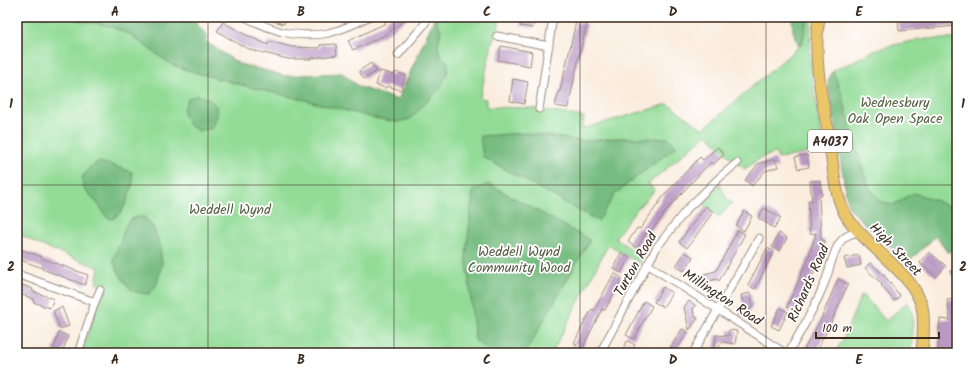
<svg xmlns="http://www.w3.org/2000/svg" width="974" height="370" font-family="Kalam,sans-serif">
<style>
.green{fill:#93dc97;stroke:#67835a}
.forest{fill:#76bc80;stroke:#58734f}
.building{fill:#b998c3}
.lines{fill:none;stroke-linecap:round;stroke-linejoin:round}
.street-casing{stroke:#9a8b7e;stroke-width:9}
.primary-casing{stroke:#9a8b7e;stroke-width:13}
.street{stroke:#fff;stroke-width:7}
.primary{stroke:#eac669;stroke-width:11}
.grid{fill:none;stroke:#3b2a1e;stroke-width:1;stroke-opacity:0.55}
.labels{text-anchor:middle;stroke-width:3.5;stroke-linejoin:round;paint-order:stroke}
.shield{fill:#fff;stroke:#766a62;stroke-width:1}
.shield-label{font-size:13px;font-weight:bold;fill:#3b2a1e}
.park-label{font-size:14px;fill:#555f42;stroke:#fff}
.street-label{font-size:14px;fill:#3b2a1e;stroke:#fff}
.neatline{fill:none;stroke:#3b2a1e;stroke-width:1.5}
.grid-label{font-size:13px;text-anchor:middle;font-weight:bold;fill:#3b2a1e}
</style>
<rect width="100%" height="100%" fill="#fff"/>
<filter id="ink" filterUnits="userSpaceOnUse"><feTurbulence type="fractalNoise" baseFrequency=".025" numOctaves="2"/><feDisplacementMap in="SourceGraphic" scale="8" xChannelSelector="R" yChannelSelector="G"/><feConvolveMatrix kernelMatrix="1 2 1 2 8 2 1 2 1" color-interpolation-filters="sRGB"/></filter>
<filter id="wash" filterUnits="userSpaceOnUse"><feTurbulence type="fractalNoise" baseFrequency=".012" numOctaves="4" result="noise"/><feDisplacementMap in="SourceGraphic" scale="16" xChannelSelector="R" yChannelSelector="G"/><feGaussianBlur stdDeviation="0.9" result="paint"/><feColorMatrix in="noise" values="0 0 0 0 0 0 0 0 0 0 0 0 0 0 0 0 0 1.4 0 .05"/><feComposite in="paint" operator="in"/></filter>
<g filter="url(#wash)">
<rect width="100%" height="100%" fill="#faecdd"/>
<!-- green -->
<path class="green" d="M17 17H190L208 37 205 41 239 64 271 72 284 76 342 73 359 87 398 100 435 17H500L497 36 493 39 480 98 486 99V107L530 108 584 117 582 129 668 104 703 129 802 44 807 20 811 17 810 53 814 92 823 144 821 150 778 159 776 153 762 157 745 169 733 160 707 134 648 184 655 190 634 212 615 238 643 257 638 263 608 245 552 353H81L104 287 96 283 99 268 38 244 17 233Z
M920 39H957V245L948 253 936 236 907 263 859 218 848 206 828 81 833 71 878 49Z
M720 184 725 196 732 203 719 217 701 202Z
M861 295 864 296 886 321 907 302 911 309 913 319 911 353H835L844 337Z"/>
<!-- forest -->
<path class="forest" d="M66 17H190L208 37 205 41 239 64 271 72 284 76 342 73 359 87 398 100 435 17 441 30 438 45 440 55 448 62V72L440 88 410 119 397 122 374 118 305 100 257 89 190 71 172 65 151 50 131 35 110 26 71 19Z
M792 17H811L807 20 802 44 799 46 793 31Z
M833 71 843 98 863 171 870 188 881 202 893 205 913 193C929 197 943 203 957 211V245L948 253 936 236 907 263 859 218 848 206 828 81Z
M198 95 209 99 216 106 217 116 213 128 199 131 189 125 183 114 184 107 189 98Z
M525 133 584 141 615 138H668L677 146 616 193 598 221 483 157 480 136Z
M98 162 111 165 132 172 133 183 127 201 122 211 113 219 107 218C100 206 94 198 84 189L82 178 89 168Z
M489 184 590 240 525 353H492L475 340 470 290 466 256 473 190Z
M135 217H144L153 227 160 244 162 264 157 284 149 294C145 293 140 293 136 292 125 288 118 270 113 261L127 223Z"/>
<g id="blocks">
<!-- building -->
<path class="building" d="M266 17H286L284 24 266 19Z
M391 17H409L387 34 353 50 348 41 386 23 385 21Z
M522 17H536L533 28 520 26Z
M898 17H957V26L899 31Z
M223 22 242 33 268 45 269 41 292 47 320 48V45L336 44 337 55 311 58V59H288L256 51V52L238 44 217 31Z
M576 22 587 24 579 56 568 108 555 106 559 91H560Z
M501 46 532 52 530 66 498 60Z
M371 63 377 71 364 79 359 71Z
M380 71 394 75 395 72 406 75 401 90 387 86 386 88 376 85Z
M513 79 528 82 524 104 510 101Z
M718 147 724 154 713 165 711 162 690 184 672 204 651 231 648 229 637 248 628 242 637 228 640 229 666 193 685 173 700 157 703 160Z
M807 155 809 167 798 169 795 157Z
M775 159 778 167 765 171 752 186 745 180 758 164Z
M820 180 822 195H819L821 239 825 241 821 256 814 272 797 311 787 307 809 256 816 233 810 234 808 201H812L810 181Z
M706 206 713 212 687 248 679 242Z
M764 208 781 218 774 228 758 218Z
M744 211 752 216 744 231 736 226Z
M738 230 745 234 719 281 717 279 709 281 707 285 700 281 704 274 716 271Z
M779 233 787 238 780 251 772 247Z
M17 248 42 257 41 258 88 275 85 285 42 269 43 268 17 259Z
M767 248 774 251 755 289 748 285Z
M685 252 693 257 684 271 676 266Z
M929 252 946 266 936 277 920 263Z
M621 253 629 257 621 273 613 268Z
M859 255 861 265 847 268 844 258Z
M870 263 884 275 900 296 894 301 881 285 882 284 865 268Z
M957 267V285L950 271Z
M614 273 622 278 605 310 602 309 580 353H573L577 344 574 343 582 327 592 309 594 311Z
M838 279 848 284 830 325 815 353H802L820 321Z
M17 283 33 289 32 291 54 299 50 308 33 302 34 299 17 293Z
M663 287 672 293 663 307 654 302Z
M750 293 753 305 745 318 739 315 744 307 741 295Z
M957 299V311H955L953 352 938 351 940 319 950 320 947 300Z
M644 301 652 306 634 339 626 335Z
M689 301 696 306 693 308 694 316 698 318 689 330 684 307Z
M62 307 69 326 60 329 53 311Z
M780 308 788 312 779 330 771 326Z
M682 329 688 332 675 353H667Z
M729 330 737 331 735 344 722 342 715 353H714L716 335 728 336Z
M59 332 68 336 62 353H58L53 351Z
M627 341 635 345 631 353H621Z"/>
</g>
</g>
<g filter="url(#ink)">
<use href="#blocks" fill-opacity="0" stroke="#9a8b7e" stroke-width="1"/>
<g class="lines">
<defs>
<path id="street" d="M245 17C257 23 269 28 282 32 294 35 316 36 328 33 342 30 355 24 368 17
M497 36 549 46
M398 55 423 26 427 20V17
M539 109 553 17
M647 264 785 353
M17 274 95 302
M78 353 95 302 100 290
M600 353 657 247 687 209 720 177 737 163
M693 353 759 238
M788 353C802 330 815 307 825 282 830 270 833 249 842 240 846 235 853 233 858 232"/>
<path id="primary" d="M819 17C815 42 817 68 821 93 823 106 826 119 828 132 833 157 833 196 847 217 866 247 914 273 922 307 925 320 923 340 922 353"/>
</defs>
<!-- street casing -->
<use href="#street" class="street-casing"/>
<!-- primary casing -->
<use href="#primary" class="primary-casing"/>
<!-- street -->
<use href="#street" class="street"/>
<!-- primary -->
<use href="#primary" class="primary"/>
</g>
</g>
<!-- grid -->
<path class="grid" d="M208 17V353M394 17V353M580 17V353M766 17V353M17 185H957"/>
<g class="labels">
<!-- shield labels -->
<rect class="shield" x="808" y="130" width="44" height="22" rx="3"/>
<g class="shield-label">
<text x="830" y="146">A4037</text>
</g>
<!-- park labels -->
<g class="park-label">
<text x="895" y="107">Wednesbury<tspan x="895" dy="16">Oak Open Space</tspan></text>
<text x="230" y="214">Weddell Wynd</text>
<text x="519" y="256">Weddell Wynd<tspan x="519" dy="16">Community Wood</tspan></text>
</g>
<!-- street labels -->
<g class="street-label">
<text transform="translate(896 249) rotate(46)" y="5">High Street</text>
<text transform="translate(635 264) rotate(-60)" y="5">Turton Road</text>
<text transform="translate(808 283) rotate(-66)" y="5">Richards Road</text>
<text transform="translate(723 297) rotate(33)" y="5">Millington Road</text>
</g>
</g>
<!-- margin -->
<rect width="974" height="370" fill="none" stroke="#fff" stroke-width="44"/>
<!-- scale -->
<path d="M816 332v6h123v-6" fill="none" stroke="#3b2a1e" stroke-width="2"/>
<text x="822" y="332" font-size="12" fill="#3b2a1e" stroke="#ffffff" stroke-width="3" paint-order="stroke">100 m</text>
<rect x="22" y="22" width="930" height="326" class="neatline"/>
<g class="grid-label">
<text x="115" y="16">A</text>
<text x="301" y="16">B</text>
<text x="487" y="16">C</text>
<text x="673" y="16">D</text>
<text x="859" y="16">E</text>
<text x="11" y="108">1</text>
<text x="963" y="108">1</text>
<text x="11" y="271">2</text>
<text x="963" y="271">2</text>
<text x="115" y="364">A</text>
<text x="301" y="364">B</text>
<text x="487" y="364">C</text>
<text x="673" y="364">D</text>
<text x="859" y="364">E</text>
</g>
</svg>
